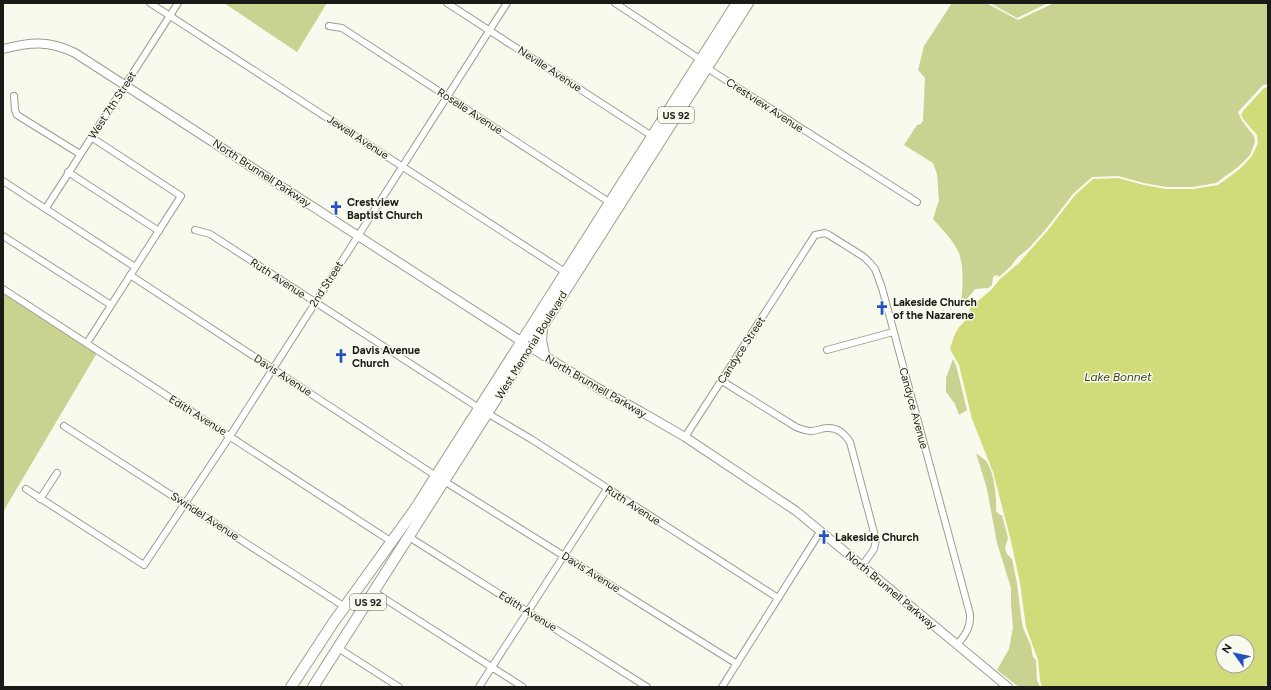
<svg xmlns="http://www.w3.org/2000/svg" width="1271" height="690" font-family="Figtree,sans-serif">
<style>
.green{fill:#cad292}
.water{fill:#d1db79;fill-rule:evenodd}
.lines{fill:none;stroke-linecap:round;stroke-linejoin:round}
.minor-casing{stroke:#9c9e92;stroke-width:8}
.tertiary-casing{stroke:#9c9e92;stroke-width:10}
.primary-casing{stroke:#9c9e92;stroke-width:12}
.minor{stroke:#fff;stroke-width:6}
.tertiary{stroke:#fff;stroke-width:8}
.primary{stroke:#fff;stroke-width:10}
.labels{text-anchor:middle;stroke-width:3;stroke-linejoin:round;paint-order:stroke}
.shield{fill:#f8faed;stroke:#5d5e56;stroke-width:1}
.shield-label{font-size:10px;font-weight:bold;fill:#1a1b16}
.street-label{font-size:11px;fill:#1a1b16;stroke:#f8faed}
.poi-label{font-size:11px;font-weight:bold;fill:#1a1b16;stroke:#f8faed;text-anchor:start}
.water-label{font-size:12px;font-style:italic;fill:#3c4017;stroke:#f8faed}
</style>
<rect width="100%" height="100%" fill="#f8faed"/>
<!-- green -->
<path class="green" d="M224 3H327L297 52Z
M952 3H981L982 4H988L1018 20 1054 3H1268V84L1263 85 1238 112 1242 121 1254 136 1255 142 1250 155 1238 167 1216 183 1193 187H1166L1144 183 1118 176 1092 177 1073 194 1046 229 1029 248 1018 257 1011 266 999 277 997 275 993 277 992 285 988 288 975 289 960 308C963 292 965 263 957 249 951 238 941 228 933 219L939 200 937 174 933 163 904 145 917 125 921 124 923 120 925 78 918 70 924 46Z
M990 3H1048L1017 18Z
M3 292 97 353 3 512Z
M953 359 956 365 967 410 959 415 955 404 946 392V378Z
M976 453C979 456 983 458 986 461 994 470 997 499 996 511L1000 515H1002L1008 538 1005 548 1007 554 1012 559 1017 583 1021 616 1023 628 1031 646 1033 657 1036 660 1037 680 1040 687H1019L997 670 1009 649 1013 627 1011 605V588L997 543 987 489Z"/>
<!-- water -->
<path class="water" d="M1268 87V684L1264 687H1042L1040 680 1038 660 1026 627 1020 583 1011 541 993 472 972 419 959 365 950 349 954 336 959 327 965 321 971 307 992 289 1000 279 1019 263 1048 230 1075 195 1093 179 1118 178 1144 185 1166 189H1193L1218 185 1240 169 1252 156 1258 143 1257 135 1244 120 1241 115 1243 111 1264 88ZM1223 642H1247V666H1223Z"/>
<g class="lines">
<defs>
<path id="minor" d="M150 3 565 272
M447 3 652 136
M615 3 701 60 707 68 917 202
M329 26 342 28 609 202
M14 96 15 110 17 115 80 154
M68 172 159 231
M3 181 135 267
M46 208 178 3
M195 230 210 234 479 408
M3 236 111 305
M130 275 436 476
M3 289 392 542
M87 343 181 196 91 137
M827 350 893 332
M722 381 796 427C801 429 806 431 811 431 816 431 822 428 827 428 838 427 845 434 850 442L876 540 874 549 862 566
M487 413 531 439 778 598
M64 426 345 607
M685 437 815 235 825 233 829 235 864 257 870 263 875 269 882 288 970 614C971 628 965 635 957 645
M444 481 737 664
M26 489 144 565 230 436 507 3
M40 499 57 473
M409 537 647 687
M374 592 523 687
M338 648 399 687
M479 687 607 489
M722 687 820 532"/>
<path id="tertiary" d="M3 49C30 42 49 40 75 53L530 347 596 387 640 411 685 437 796 511 1008 687"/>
<path id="primary" d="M542 330 541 340 544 355
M291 687 333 623 415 509 737 3
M313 687 748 3"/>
</defs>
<!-- minor casing -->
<use href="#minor" class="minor-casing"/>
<!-- tertiary casing -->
<use href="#tertiary" class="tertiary-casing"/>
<!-- primary casing -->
<use href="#primary" class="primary-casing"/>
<!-- minor -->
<use href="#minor" class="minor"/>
<!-- tertiary -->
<use href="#tertiary" class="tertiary"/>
<!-- primary -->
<use href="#primary" class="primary"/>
</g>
<!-- icons -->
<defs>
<symbol id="church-bare" viewBox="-9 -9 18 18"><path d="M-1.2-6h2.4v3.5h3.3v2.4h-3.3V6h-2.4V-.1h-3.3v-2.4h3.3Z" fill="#2552c0" stroke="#f8faed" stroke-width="2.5" paint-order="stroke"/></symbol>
</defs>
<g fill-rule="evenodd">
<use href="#church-bare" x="326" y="198" width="20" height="20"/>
<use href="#church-bare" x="872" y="298" width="20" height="20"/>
<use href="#church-bare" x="331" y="346" width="20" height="20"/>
<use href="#church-bare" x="814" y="527" width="20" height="20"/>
</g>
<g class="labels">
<!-- shield labels -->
<g class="shield">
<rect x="658" y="107" width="36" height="16" rx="3"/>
<rect x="350" y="594" width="36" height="16" rx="3"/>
</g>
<g class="shield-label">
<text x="676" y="119">US 92</text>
<text x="368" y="606">US 92</text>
</g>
<!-- street labels -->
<g class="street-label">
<text transform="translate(550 69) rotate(33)" y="4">Neville Avenue</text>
<text transform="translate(112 105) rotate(-57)" y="4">West 7th Street</text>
<text transform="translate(765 105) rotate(33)" y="4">Crestview Avenue</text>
<text transform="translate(470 111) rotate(33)" y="4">Roselle Avenue</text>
<text transform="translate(358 137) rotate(33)" y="4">Jewell Avenue</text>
<text transform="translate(262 173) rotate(33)" y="4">North Brunnell Parkway</text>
<text transform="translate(278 278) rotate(33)" y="4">Ruth Avenue</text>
<text transform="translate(326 284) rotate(-57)" y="4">2nd Street</text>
<text transform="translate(531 345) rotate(-58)" y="4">West Memorial Boulevard</text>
<text transform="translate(741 350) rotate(-57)" y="4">Candyce Street</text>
<text transform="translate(283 375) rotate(33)" y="4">Davis Avenue</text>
<text transform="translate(596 386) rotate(30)" y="4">North Brunnell Parkway</text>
<text transform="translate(914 408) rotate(75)" y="4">Candyce Avenue</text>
<text transform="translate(198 415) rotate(32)" y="4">Edith Avenue</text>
<text transform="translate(633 505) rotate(33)" y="4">Ruth Avenue</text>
<text transform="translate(205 516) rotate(33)" y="4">Swindel Avenue</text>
<text transform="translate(591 572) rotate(32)" y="4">Davis Avenue</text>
<text transform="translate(891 590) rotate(40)" y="4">North Brunnell Parkway</text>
<text transform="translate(528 611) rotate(32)" y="4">Edith Avenue</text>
</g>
<!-- poi labels -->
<g class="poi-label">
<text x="347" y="206">Crestview<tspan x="347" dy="13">Baptist Church</tspan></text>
<text x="893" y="306">Lakeside Church<tspan x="893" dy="13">of the Nazarene</tspan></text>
<text x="352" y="354">Davis Avenue<tspan x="352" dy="13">Church</tspan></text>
<text x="835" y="541">Lakeside Church</text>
</g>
<!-- water labels -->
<g class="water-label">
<text x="1118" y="381">Lake Bonnet</text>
</g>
</g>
<!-- border -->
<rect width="1271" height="690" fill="none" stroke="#1a1b16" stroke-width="8"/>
<!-- north arrow -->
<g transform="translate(1235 654) rotate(303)"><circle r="19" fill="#f8faed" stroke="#9fa197"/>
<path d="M0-3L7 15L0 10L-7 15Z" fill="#2552c0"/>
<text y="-6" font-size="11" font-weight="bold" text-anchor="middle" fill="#1a1b16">N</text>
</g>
</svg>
